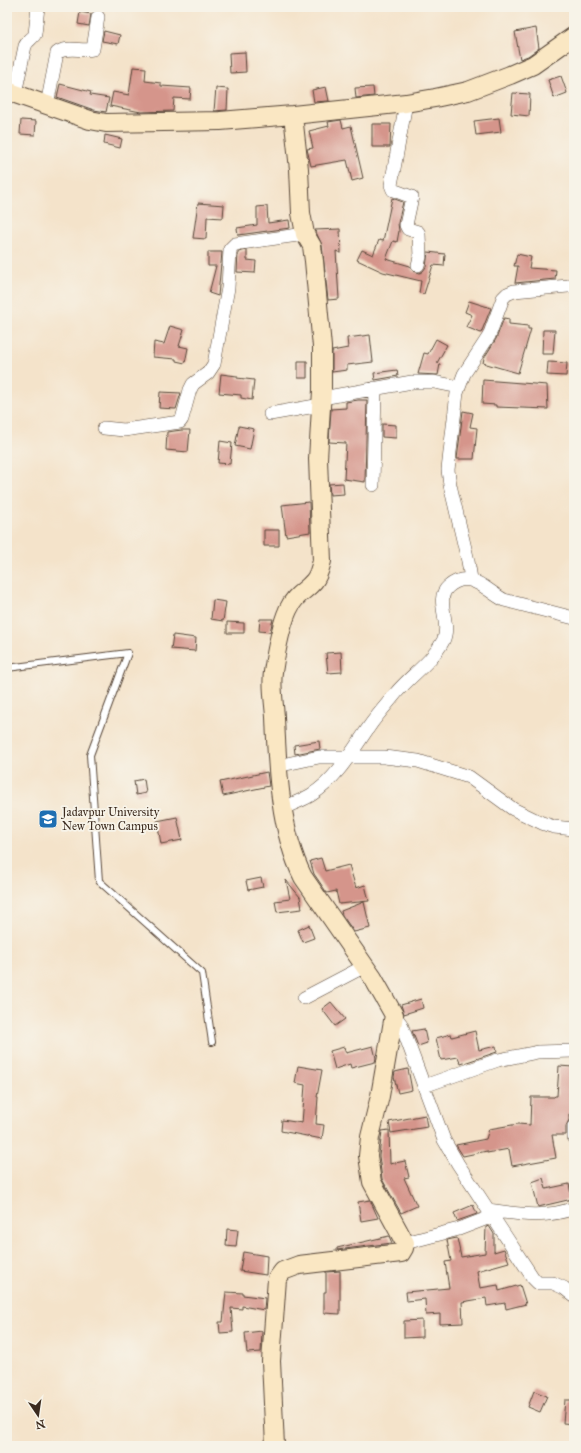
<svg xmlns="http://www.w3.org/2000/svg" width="581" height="1453" font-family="'IM FELL Great Primer',serif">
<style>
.building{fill:#d5958b}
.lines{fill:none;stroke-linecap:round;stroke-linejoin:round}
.lane-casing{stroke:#574638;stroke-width:8}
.street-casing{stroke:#574638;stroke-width:14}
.secondary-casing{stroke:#574638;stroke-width:20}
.lane{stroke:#fff;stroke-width:6}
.street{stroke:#fff;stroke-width:13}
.secondary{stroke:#fae7c3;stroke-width:18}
.labels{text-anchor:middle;stroke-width:3.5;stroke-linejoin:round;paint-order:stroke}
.poi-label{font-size:12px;fill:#3b2a1e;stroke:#f7f3e8;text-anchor:start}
</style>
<rect width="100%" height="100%" fill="#f7f3e8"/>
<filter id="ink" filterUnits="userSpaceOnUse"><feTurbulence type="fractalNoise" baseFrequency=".025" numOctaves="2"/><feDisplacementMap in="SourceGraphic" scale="8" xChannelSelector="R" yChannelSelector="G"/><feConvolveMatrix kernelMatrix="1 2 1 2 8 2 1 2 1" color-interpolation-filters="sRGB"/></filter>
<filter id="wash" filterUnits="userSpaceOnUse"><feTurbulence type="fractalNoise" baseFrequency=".012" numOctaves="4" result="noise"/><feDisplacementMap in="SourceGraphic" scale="16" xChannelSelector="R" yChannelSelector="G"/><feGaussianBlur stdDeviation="0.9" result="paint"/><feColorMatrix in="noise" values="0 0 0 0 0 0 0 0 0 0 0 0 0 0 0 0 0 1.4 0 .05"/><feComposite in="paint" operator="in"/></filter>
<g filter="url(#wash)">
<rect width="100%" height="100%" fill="#f4e3ca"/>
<g id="blocks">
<!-- building -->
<path class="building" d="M80 12 91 14 89 26 78 24Z
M536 28 539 48 528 56 520 59 515 32Z
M104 31 120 35 118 44 102 41Z
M245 52 246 72 230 73 229 53Z
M133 67 146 68 145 81 161 83V86L191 88 190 99 174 98 173 111 141 112 110 106 113 92 129 95Z
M561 76 567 93 554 98 548 80Z
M60 84 91 92 90 95 109 98 106 112 94 110 57 97Z
M326 87 329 101 314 102 312 90Z
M373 87 374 96 356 98 355 88Z
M216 88 228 89 227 110 214 111Z
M513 93 530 94 529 116 511 114Z
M499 118 501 132 476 135 474 121Z
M21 120 36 121 35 135 20 134Z
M341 120 343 128 351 126 363 178 352 181 347 160 311 166 307 149 313 148 309 131 329 126 328 122Z
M372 124H391L390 147H372Z
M105 135 122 139 120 148 104 144Z
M392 198 403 202 398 223 399 231 397 242 393 241 386 259 410 266 413 271 420 273 423 271 426 267 428 252 445 254 444 266 433 265 424 294 419 293 421 281 383 272 357 260 362 250 373 255 379 240 383 241Z
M198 203 224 205 223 218 207 217 206 239 193 238Z
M267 206 268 223 289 220 290 228 238 235 237 228 257 225V207Z
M340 229 341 253 336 251 339 299 328 300 322 245 315 230Z
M247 250V260L256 261 255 273 237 272 238 252Z
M208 252H222L218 296 209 293 216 266H208Z
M517 254 531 257 529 268 556 270 555 279 515 283 518 266H514Z
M469 301 491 308 481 333 466 327 472 315 465 312Z
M504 318 509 319V324L528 326V329H531L518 373 483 363 484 358 496 339Z
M170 326 184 330 179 346 188 348 185 363 176 361V359L153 357 154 342 164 344Z
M543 330H555L553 354H542Z
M370 335 373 362 347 365V370L332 372V351L348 348 347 338Z
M436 339 447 345 437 363 440 364 438 375 418 374 424 353 428 354Z
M298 361H307V378H298Z
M548 362 567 363 566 376 547 375Z
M397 370 398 376 375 380 374 373Z
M221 374 237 376V378L254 380 252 400 241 398V395L219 393Z
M483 380 547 385 548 409 496 407V405L482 404Z
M160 392 181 393 176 409 159 408Z
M358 400H367L365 482 344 479 346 443 329 442 331 409 346 408V402Z
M463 411 473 413 470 427 477 428 474 459H457Z
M382 424 396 425V438L382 437Z
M239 426 254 429 250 449 235 446Z
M182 430H190L188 452 166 450 167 432Z
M220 441 232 443 230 464 218 463Z
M343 483 344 494 330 495 329 484Z
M309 502 310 532 286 536 282 505Z
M264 530H279V546H264Z
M213 600 226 602 223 621 211 619Z
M260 619H273L270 632 259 631Z
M227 622 244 623V633H227Z
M173 635 196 638 195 651 171 649Z
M341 652 342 672 328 673 326 653Z
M319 741 320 749 295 754 294 745Z
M267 772 269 786 223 796 220 782Z
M144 779 146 793 136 795 134 781Z
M177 817 182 840 161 844 157 821Z
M321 858 325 871 349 865 356 888 365 885 369 901 339 904 336 891 327 893 314 874 310 861Z
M261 878 263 887 248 890 246 881Z
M286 880 300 897 302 909 277 912 275 901 290 899Z
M364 902 370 928 354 932 342 915 341 911Z
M309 925 314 938 303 942 298 930Z
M421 999 423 1008 404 1014 401 1005Z
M331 1002 345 1019 335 1026 322 1009Z
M424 1029 427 1043 418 1046 412 1031Z
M475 1031 479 1050 496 1046 497 1052 461 1064 458 1057 441 1060 436 1038 451 1034 452 1037Z
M373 1046 376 1058 375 1062 351 1068 350 1064 335 1069 330 1051 344 1047 346 1053Z
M298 1066 322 1070 317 1097H318L316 1124 324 1125 322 1139 281 1131 282 1120 302 1123 305 1085 295 1083Z
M559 1066 573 1067 572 1076H574V1086L571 1114H569V1120L566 1126V1135H552L556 1158 512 1166 509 1149 487 1153V1151L463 1156 456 1145 486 1139 489 1129 518 1124 530 1125 531 1097H554L555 1096H557Z
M408 1069 412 1090 398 1093 394 1077 395 1072Z
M425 1115 427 1127 391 1133 389 1122Z
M389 1130 390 1164 405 1161 409 1177 404 1178 417 1206 401 1213 382 1179 379 1156 382 1131Z
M543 1178 546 1189 569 1184 572 1199 538 1207 532 1182Z
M370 1200 378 1218 361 1221 358 1202Z
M473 1205 477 1214 457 1221 454 1213Z
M489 1226 494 1234V1252L504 1249 509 1262 477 1271 480 1288 498 1285 499 1291 520 1285 526 1304 506 1309 505 1303 487 1306 486 1298 462 1302 463 1323 440 1324V1314L426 1315 425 1299 407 1301 406 1292 449 1288 445 1262 451 1261 447 1240 457 1238 461 1257 485 1253 486 1227Z
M227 1229 238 1230 236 1247 226 1246Z
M389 1236 392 1243 337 1250V1248Z
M243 1252 267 1256 266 1275 240 1271Z
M340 1271V1314L324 1313V1292H326V1272Z
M226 1292 243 1293V1295L265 1298 264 1310 242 1306V1309L231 1308 233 1332 220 1333 219 1322H223Z
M422 1320V1337L404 1338V1321Z
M262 1331 261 1352 247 1353 245 1333Z
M534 1391 547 1396 540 1412 528 1407Z
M565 1400H574V1424L563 1423Z"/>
</g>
</g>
<g filter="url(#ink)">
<use href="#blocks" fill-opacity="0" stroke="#574638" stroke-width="1"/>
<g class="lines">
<defs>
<path id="lane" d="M7 668 128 653 90 755 99 881 202 973 212 1042"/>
<path id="street" d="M15 94 25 46C28 39 33 39 35 34L38 7
M406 103 391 185 393 190 412 197 406 225 408 229 418 232 419 234 420 257 418 265
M47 105 57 53C67 45 82 52 93 49L98 17
M322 398 412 382H434L459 387
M270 414 321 405
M104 428 124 430 180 422 182 419 190 390 193 384 208 373 214 364 228 288 230 249 235 244 305 234
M373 485 375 388
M471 579 468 561 450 485 448 470 450 452 457 393 464 374 489 336 503 298 507 294 514 291 568 286 574 285
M277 766 319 757H384L418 761 469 777 513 809 542 823 554 827 574 829
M283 808C292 804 303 800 311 795 337 779 354 748 371 724 379 713 388 703 396 693 411 675 432 662 443 641 452 624 434 599 448 587 470 568 485 590 504 600L574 618
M304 998 365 966
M394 1015 401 1024 444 1140 458 1164 533 1278 538 1283H553L564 1288 574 1296
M424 1086 498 1060 538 1052 574 1051
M574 1126V1137
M488 1210C517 1214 546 1219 574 1208
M405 1243 459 1229 493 1216"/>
<path id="secondary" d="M7 91 90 120 106 123 220 121 293 115 406 103 435 98 468 91 510 75 533 65 574 36
M275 1446 271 1361 277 1279 283 1271 299 1265 401 1253 404 1248 405 1243 372 1182 368 1156 370 1137 380 1096 394 1015 373 978 303 877C280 831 277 769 275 717 274 702 271 686 273 672 276 652 280 628 288 610 296 593 304 593 314 581 319 575 320 568 322 561L318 459 322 390V347L314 261 312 246 305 234 301 213 299 169 293 115"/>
</defs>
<!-- lane casing -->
<use href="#lane" class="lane-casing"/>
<!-- street casing -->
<use href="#street" class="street-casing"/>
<!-- secondary casing -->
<use href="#secondary" class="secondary-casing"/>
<!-- lane -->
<use href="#lane" class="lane"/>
<!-- street -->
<use href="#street" class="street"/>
<!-- secondary -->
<use href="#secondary" class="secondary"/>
</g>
</g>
<!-- icons -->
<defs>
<symbol id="university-square" viewBox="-11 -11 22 22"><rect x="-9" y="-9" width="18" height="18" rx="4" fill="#1f6fb2" stroke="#f7f3e8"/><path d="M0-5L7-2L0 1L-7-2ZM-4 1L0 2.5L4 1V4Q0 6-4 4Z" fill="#fff"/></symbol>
</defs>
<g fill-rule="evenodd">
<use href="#university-square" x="37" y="808" width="22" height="22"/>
</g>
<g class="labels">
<!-- poi labels -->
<g class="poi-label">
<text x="62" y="816">Jadavpur University<tspan x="62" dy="14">New Town Campus</tspan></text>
</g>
</g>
<!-- margin -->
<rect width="581" height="1453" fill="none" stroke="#f7f3e8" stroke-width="24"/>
<!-- north arrow -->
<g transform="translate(38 1415) rotate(167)" stroke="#f7f3e8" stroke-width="3" paint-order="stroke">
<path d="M0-3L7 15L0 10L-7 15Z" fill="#3b2a1e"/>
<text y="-6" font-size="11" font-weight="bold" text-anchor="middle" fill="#3b2a1e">N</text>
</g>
</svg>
